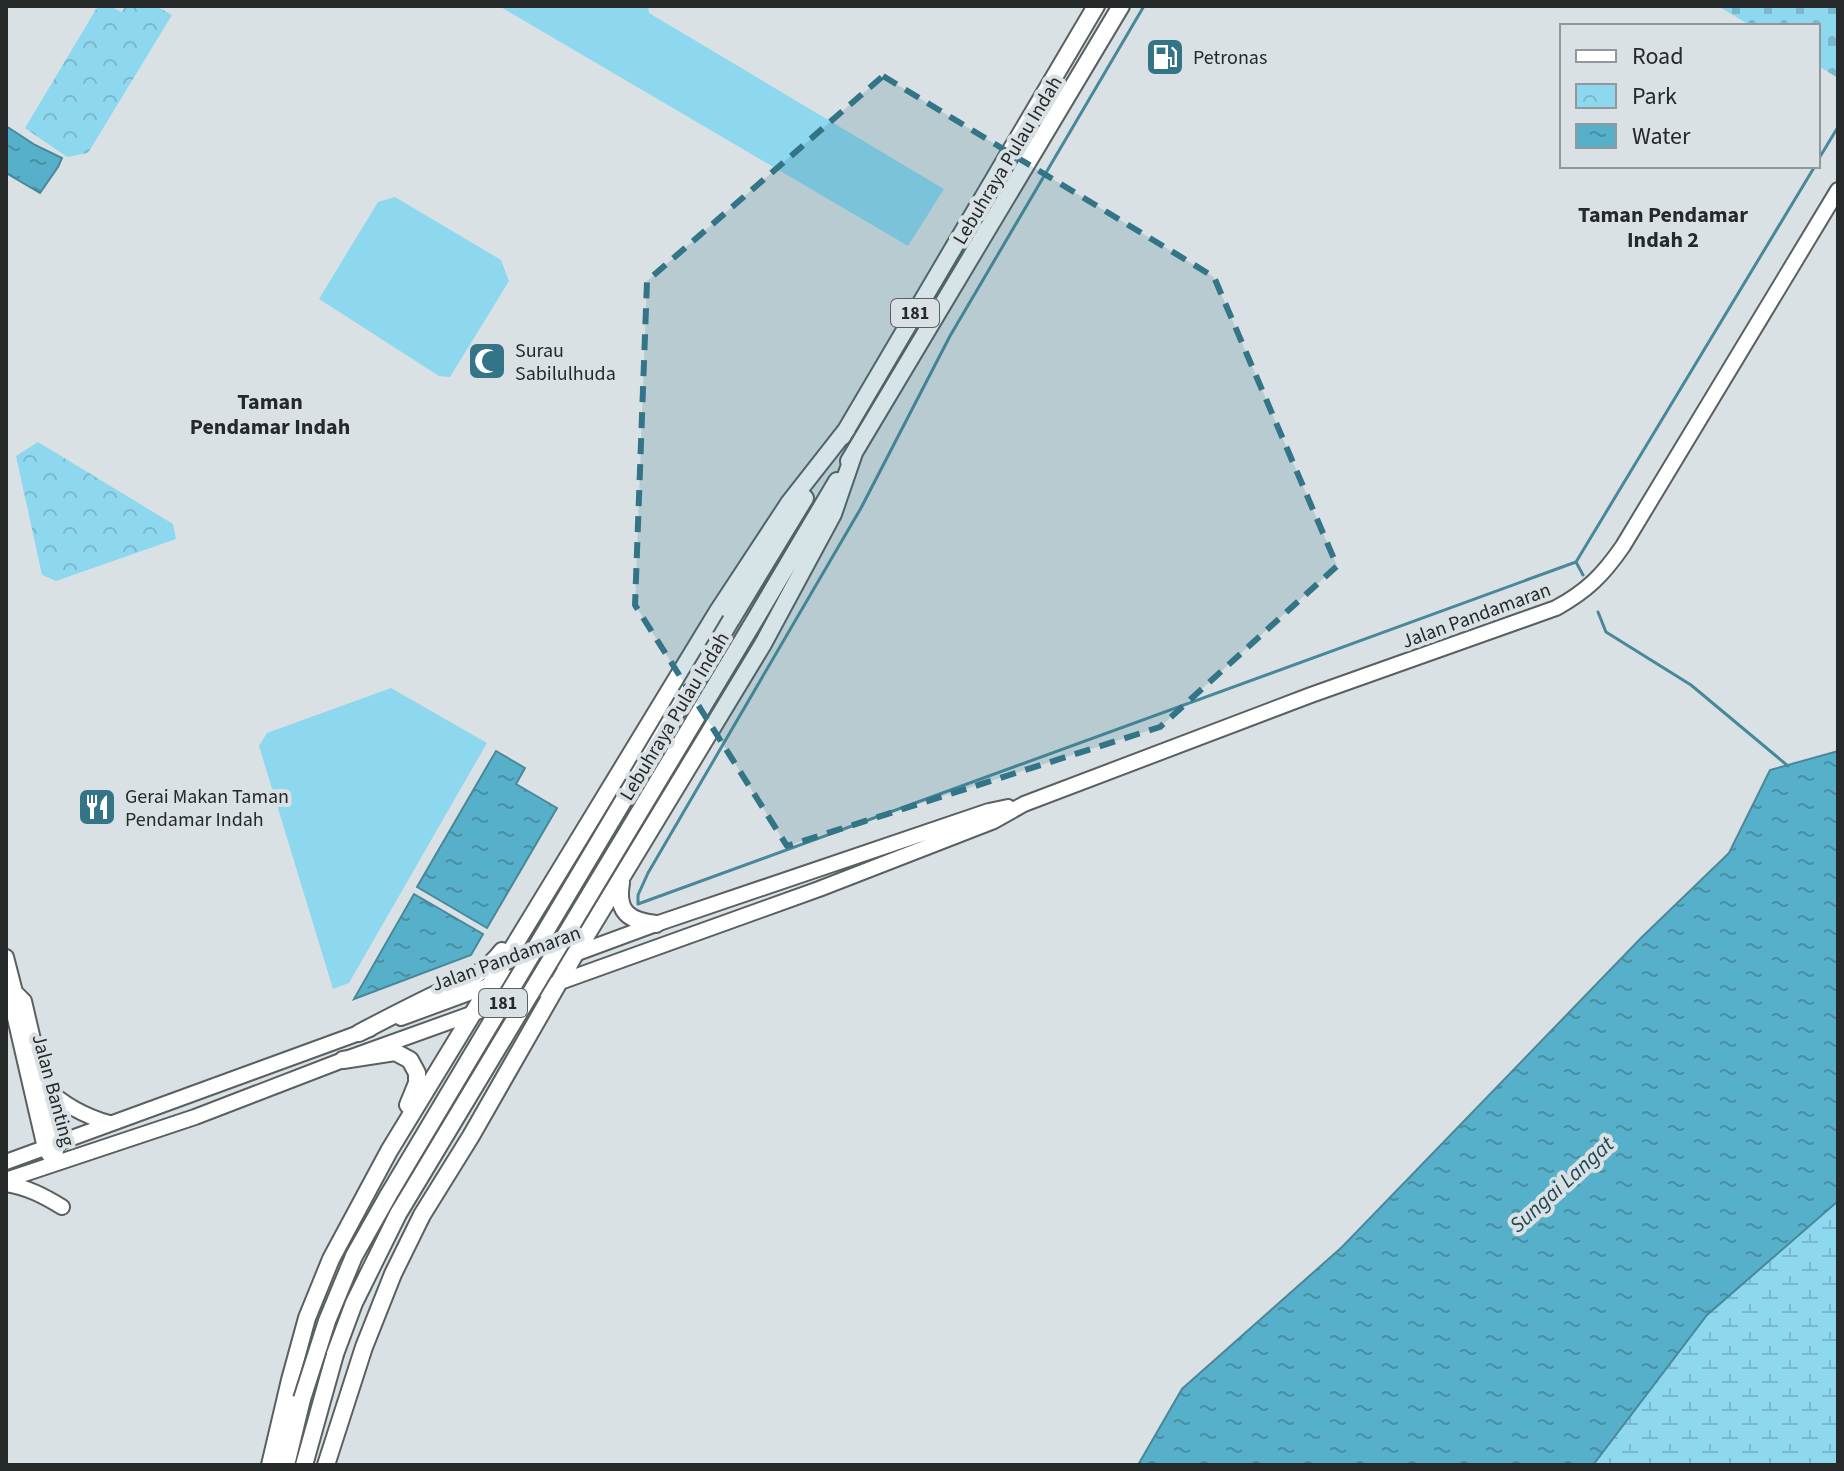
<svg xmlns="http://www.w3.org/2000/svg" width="1844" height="1471" font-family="'Source Sans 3',sans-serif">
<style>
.grass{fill:#8ed8ef}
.wetland{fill:url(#wetland-marsh)}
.cemetery{fill:url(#cemetery-stones)}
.park{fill:url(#park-crowns)}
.water{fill:url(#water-ripples);stroke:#48889a;stroke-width:2}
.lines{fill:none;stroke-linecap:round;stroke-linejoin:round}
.stream{stroke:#48889a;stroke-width:3}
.secondary-casing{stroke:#586062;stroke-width:18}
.primary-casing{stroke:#586062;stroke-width:20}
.secondary{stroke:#fff;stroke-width:14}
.primary{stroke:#fff;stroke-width:16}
.primary-bridge-casing{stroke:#586062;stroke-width:20;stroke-linecap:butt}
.primary-bridge{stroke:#fff;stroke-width:16}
.marked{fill:#337487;fill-opacity:0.2;stroke:#337487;stroke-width:6;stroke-dasharray:16 10;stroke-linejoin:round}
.labels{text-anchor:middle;stroke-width:8;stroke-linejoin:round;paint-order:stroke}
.shield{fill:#d9e1e4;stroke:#5c6062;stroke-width:2}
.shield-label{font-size:18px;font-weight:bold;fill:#26292a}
.poi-label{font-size:20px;fill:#26292a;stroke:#d9e1e4;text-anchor:start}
.street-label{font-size:20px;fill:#26292a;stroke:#d9e1e4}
.neighbourhood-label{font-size:22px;font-weight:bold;fill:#26292a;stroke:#d9e1e4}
.water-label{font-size:22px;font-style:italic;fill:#1e4753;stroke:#d9e1e4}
</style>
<defs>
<pattern id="wetland-marsh" width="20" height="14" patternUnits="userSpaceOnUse" patternTransform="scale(2)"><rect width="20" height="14" fill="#8ed8ef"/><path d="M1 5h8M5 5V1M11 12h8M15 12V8" fill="none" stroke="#7ab9cd"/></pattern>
<pattern id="cemetery-stones" width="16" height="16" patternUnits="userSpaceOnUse" patternTransform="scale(2)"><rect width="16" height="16" fill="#8ed8ef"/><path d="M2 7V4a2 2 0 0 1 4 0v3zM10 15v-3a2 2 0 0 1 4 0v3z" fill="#7ab9cd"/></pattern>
<pattern id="park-crowns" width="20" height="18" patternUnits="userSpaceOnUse" patternTransform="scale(2)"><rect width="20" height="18" fill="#8ed8ef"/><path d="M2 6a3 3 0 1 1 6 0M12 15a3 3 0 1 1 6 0" fill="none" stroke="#7ab9cd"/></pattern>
<pattern id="water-ripples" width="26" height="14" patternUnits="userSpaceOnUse" patternTransform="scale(2)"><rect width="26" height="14" fill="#57b0ca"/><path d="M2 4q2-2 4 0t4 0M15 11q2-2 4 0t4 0" fill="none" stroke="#488fa4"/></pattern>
</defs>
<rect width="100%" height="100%" fill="#d9e1e4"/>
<!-- grass -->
<path class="grass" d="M499 6H648L649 13 944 189 908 246Z
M395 197 501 260 509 281 450 377 439 376 319 299 378 202Z
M391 688 487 743 349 983 333 989 259 746 267 733Z"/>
<!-- wetland -->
<path class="wetland" d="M1838 1201V1465H1593L1707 1315Z"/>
<!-- cemetery -->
<path class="cemetery" d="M1718 6H1838V78L1818 66V26H1751Z"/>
<!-- park -->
<path class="park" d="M98 6H111L121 12 126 6H156L172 15 88 153 67 157 25 128Z
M38 442 173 524 176 539 56 581 42 575 16 456Z"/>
<!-- water -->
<path class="water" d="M6 126 35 145 62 158 58 167 40 193 6 173Z
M496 751 525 768 516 784 557 808 487 928 417 887Z
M1838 751V1201L1707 1315 1593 1465H1138L1182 1389 1342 1247 1641 938 1729 853 1770 770Z
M414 894 483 934 471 955 354 999Z"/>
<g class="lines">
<!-- stream -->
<path class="stream" d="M1144 6 950 336 861 508 648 873 638 895V904L1576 562 1815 166
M1818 160 1838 127
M1576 562 1583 575
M1598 612 1606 632 1691 685 1788 766"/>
<defs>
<path id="secondary" d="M6 957 15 992 12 1005 45 1148 50 1156
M15 992 24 1001 57 1143 56 1151
M401 1018 656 924 989 811 1008 807
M45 1087C64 1105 84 1116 109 1123
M6 1162 370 1029
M6 1180 195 1117 343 1060 819 889 994 821 1024 804 1311 695 1556 608C1587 591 1603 575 1623 546L1838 190
M6 1184C27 1187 44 1196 62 1207"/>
<path id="primary" d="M842 437 1096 6
M849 461 1121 6
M731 620 805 498
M750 628 837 481
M621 883C616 912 629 921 656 924
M359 1033C384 1020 409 1007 434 995 461 982 483 976 502 951
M343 1060 395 1052 410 1060 417 1073V1083L408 1105
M270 1465 290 1380 307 1318 331 1259 389 1151 718 611 789 503 847 429
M286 1465 302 1399
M304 1465 335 1354
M326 1465 364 1347 393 1274 422 1215 471 1136 575 954 763 644 833 514 854 453"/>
</defs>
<!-- secondary casing -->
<use href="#secondary" class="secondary-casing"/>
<!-- primary casing -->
<use href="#primary" class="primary-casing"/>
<!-- secondary -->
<use href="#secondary" class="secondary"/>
<!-- primary -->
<use href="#primary" class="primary"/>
<defs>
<path id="primary-bridge" d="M335 1354 354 1303 398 1214 750 628
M302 1399 327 1321 354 1256 389 1194 731 620"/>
</defs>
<!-- primary-bridge casing -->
<use href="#primary-bridge" class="primary-bridge-casing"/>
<!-- primary-bridge -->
<use href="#primary-bridge" class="primary-bridge"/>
</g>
<!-- marked area -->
<path class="marked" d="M883 76 1214 277 1337 566 1160 727 787 846 635 605 647 281Z"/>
<!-- icons -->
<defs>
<symbol id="fuel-square" viewBox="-11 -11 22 22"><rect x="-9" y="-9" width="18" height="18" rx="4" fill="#337487" stroke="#d9e1e4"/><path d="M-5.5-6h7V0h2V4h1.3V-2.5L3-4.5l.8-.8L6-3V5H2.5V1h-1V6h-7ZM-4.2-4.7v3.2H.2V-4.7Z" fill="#fff"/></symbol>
<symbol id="mosque-square" viewBox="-11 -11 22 22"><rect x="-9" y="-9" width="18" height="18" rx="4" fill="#337487" stroke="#d9e1e4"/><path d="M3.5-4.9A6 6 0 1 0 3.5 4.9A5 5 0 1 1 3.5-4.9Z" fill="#fff"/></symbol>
<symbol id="restaurant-square" viewBox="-11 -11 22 22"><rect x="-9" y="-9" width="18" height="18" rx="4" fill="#337487" stroke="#d9e1e4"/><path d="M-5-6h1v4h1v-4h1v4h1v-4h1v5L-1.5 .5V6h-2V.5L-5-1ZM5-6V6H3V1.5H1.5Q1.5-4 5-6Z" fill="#fff"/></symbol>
</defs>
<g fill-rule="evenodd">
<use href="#fuel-square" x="1143" y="35" width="44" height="44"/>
<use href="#mosque-square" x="465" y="339" width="44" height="44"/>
<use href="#restaurant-square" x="75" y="785" width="44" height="44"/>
</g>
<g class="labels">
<!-- shield labels -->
<g class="shield">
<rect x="891" y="299" width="48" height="28" rx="6"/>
<rect x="479" y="989" width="48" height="28" rx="6"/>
</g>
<g class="shield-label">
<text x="915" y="319">181</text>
<text x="503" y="1009">181</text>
</g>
<!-- poi labels -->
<g class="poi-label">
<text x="1193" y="64">Petronas</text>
<text x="515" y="357">Surau<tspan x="515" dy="23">Sabilulhuda</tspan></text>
<text x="125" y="803">Gerai Makan Taman<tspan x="125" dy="23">Pendamar Indah</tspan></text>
</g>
<!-- street labels -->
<g class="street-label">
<text transform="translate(1007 160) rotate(-59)" y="7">Lebuhraya Pulau Indah</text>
<text transform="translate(1476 615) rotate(-20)" y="7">Jalan Pandamaran</text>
<text transform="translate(674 716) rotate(-59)" y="7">Lebuhraya Pulau Indah</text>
<text transform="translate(506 958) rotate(-20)" y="7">Jalan Pandamaran</text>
<text transform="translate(54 1090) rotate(75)" y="7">Jalan Banting</text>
</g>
<!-- neighbourhood labels -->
<g class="neighbourhood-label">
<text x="1663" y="222">Taman Pendamar<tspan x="1663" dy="25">Indah 2</tspan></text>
<text x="270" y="409">Taman<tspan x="270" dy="25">Pendamar Indah</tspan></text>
</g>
<!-- water labels -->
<g class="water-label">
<text transform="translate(1561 1184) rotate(-42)" y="8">Sungai Langat</text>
</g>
</g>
<!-- border -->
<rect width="1844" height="1471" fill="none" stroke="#26292a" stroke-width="16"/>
<!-- legend -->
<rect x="1560" y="24" width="260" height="144" fill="#d9e1e4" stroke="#91979a" stroke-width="2"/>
<rect x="1576" y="50" width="40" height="12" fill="#ffffff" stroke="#91979a" stroke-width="2"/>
<text x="1632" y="64" font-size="24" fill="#26292a">Road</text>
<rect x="1576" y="84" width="40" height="24" fill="url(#park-crowns)" stroke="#91979a" stroke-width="2"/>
<text x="1632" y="104" font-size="24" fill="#26292a">Park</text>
<rect x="1576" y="124" width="40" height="24" fill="url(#water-ripples)" stroke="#91979a" stroke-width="2"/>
<text x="1632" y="144" font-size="24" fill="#26292a">Water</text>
</svg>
